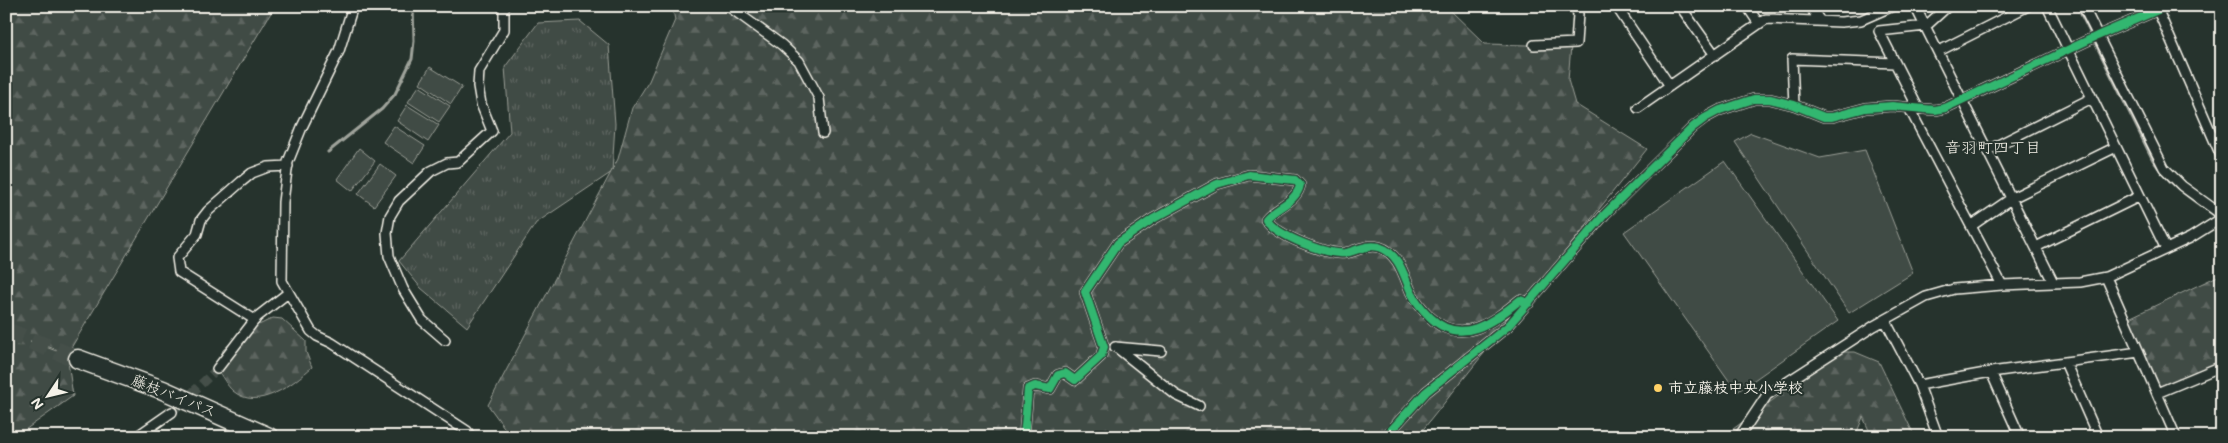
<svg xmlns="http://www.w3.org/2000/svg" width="2228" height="443" font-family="Mali,'Klee One',sans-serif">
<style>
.grass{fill:url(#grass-tufts);stroke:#9a9e96}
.forest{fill:url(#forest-firs);stroke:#9a9e96}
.pitch{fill:#414b45;stroke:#9a9e96}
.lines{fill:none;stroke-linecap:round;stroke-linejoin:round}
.stream{stroke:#9fa39b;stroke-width:3}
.minor-tunnel{stroke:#455049;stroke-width:9;stroke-dasharray:9 4.5;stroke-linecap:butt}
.motorway-tunnel{stroke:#455049;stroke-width:18;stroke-dasharray:18 9;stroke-linecap:butt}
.minor-casing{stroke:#f4f1e8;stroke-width:12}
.motorway-casing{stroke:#f4f1e8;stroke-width:21}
.minor{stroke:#26332d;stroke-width:9}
.motorway{stroke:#26332d;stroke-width:18}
.cycleway-casing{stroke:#26332d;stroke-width:11}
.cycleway{stroke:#33b770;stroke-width:8}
.poi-dot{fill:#ffd166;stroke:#26332d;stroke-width:2}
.labels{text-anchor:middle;stroke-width:4;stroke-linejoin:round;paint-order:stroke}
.poi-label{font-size:15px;font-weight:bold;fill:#f4f1e8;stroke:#26332d;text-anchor:start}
.street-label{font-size:15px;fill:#f4f1e8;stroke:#26332d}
.neighbourhood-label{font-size:16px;fill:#f4f1e8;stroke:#26332d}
</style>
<defs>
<pattern id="grass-tufts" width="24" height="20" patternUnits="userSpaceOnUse" patternTransform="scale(1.25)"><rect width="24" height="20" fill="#414b45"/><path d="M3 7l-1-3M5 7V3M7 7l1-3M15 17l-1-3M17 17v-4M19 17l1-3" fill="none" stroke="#5d6560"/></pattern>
<pattern id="forest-firs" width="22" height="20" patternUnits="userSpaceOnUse" patternTransform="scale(1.25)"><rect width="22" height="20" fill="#414b45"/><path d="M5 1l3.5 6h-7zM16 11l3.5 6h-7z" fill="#5d6560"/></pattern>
</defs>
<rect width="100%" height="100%" fill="#26332d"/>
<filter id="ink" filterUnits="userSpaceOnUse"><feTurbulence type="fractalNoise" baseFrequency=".02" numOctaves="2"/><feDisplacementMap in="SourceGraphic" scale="10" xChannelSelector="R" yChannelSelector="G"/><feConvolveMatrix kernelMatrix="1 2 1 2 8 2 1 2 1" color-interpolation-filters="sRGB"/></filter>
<g filter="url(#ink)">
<!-- grass -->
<path class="grass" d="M580 21 609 45 615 124 612 172 536 223 467 327 421 288 399 261 510 132 505 67 538 23Z"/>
<!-- forest -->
<path class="forest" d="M6 6H275L68 353 30 341 67 355 73 396 15 437H6Z
M672 6H1370L1374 10 1449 9 1485 44 1571 46 1568 80 1575 104 1647 149 1417 437H511L488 405 618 159 632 108 649 81 675 20Z
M2222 274V361L2158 387 2129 318Z
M273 318 282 319 306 341V352L312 367C293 384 258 412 233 391 227 386 222 376 217 369L223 350 250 326 261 324Z
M1839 352H1855L1879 362 1915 437H1872L1863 417 1855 437H1722Z"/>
<!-- pitch -->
<path class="pitch" d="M430 67 462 87 451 104 420 83Z
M419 86 450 106 439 122 408 102Z
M407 105 439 125 428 142 397 121Z
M394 126 425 146 414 163 383 142Z
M1751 133 1820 158 1865 150 1913 273 1849 313 1735 142Z
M359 148 375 161 352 191 337 179Z
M1725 161 1838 321 1737 392 1624 232Z
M380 164 396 176 374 206 358 194Z"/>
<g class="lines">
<!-- stream -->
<path class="stream" d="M2077 6 2153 160C2169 185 2190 198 2214 215
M328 152 382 109 395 94 412 59 414 41 413 6"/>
<!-- minor-tunnel -->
<path class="minor-tunnel" d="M172 412 217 369"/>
<!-- motorway-tunnel -->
<path class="motorway-tunnel" d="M6 331 78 359"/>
<defs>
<path id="minor" d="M353 6 339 51 302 127 288 162 283 202 282 281 311 331 317 336 332 343 467 431 471 437
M728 6 782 45 799 61 819 98 823 133
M1616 6 1670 86
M1680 6 1715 55
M1747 6 1759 24
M1810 6 1820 21
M1915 6 2053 282
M2047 6 2166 249
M2083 6 2164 168 2182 186 2222 215
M2156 6 2222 158
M1534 45 1576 43 1578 14 1575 6
M1939 51 2028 6
M1794 105 1792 59 1895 63
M1638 108 1766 19 1841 22 1861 20 1893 6
M1909 108 2002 285
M1918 108 1879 31 1926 26 1948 6
M1988 150 2092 98
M1971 226 2012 198 2116 147
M2036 247 2140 196
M2106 277 2176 437
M255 320 179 272 177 258 197 234 201 220 208 211 241 182 252 173 268 167 288 166
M1885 320 1919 385 1938 437
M445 340 422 320 403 289 389 256 387 233 390 216 399 201 431 171 447 163 458 162 492 131 481 104 478 86 479 71 504 30V6
M1115 347 1161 351
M1116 347 1176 395 1199 406
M2065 362 2098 437
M217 369 257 317 288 293
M1991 372 2020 437
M1919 385 1991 372 2139 352
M2157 393 2222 366
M136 437 172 412
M1024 437 1028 389 1035 386 1050 389 1058 375 1065 373 1075 380 1101 356 1104 347 1085 292 1118 243 1153 219 1217 184 1249 175 1295 180 1300 185C1297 202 1275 207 1266 219 1275 235 1326 255 1345 253 1357 251 1366 244 1379 247 1399 253 1404 276 1411 292 1416 302 1422 309 1430 317 1461 347 1493 322 1520 300L1529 303
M1385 437 1426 392 1508 326 1605 214 1693 127 1705 118 1720 110 1754 99H1770L1794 105 1824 117H1832L1866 108 1892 106 1935 110 1945 108 2097 36 2167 6
M1739 437 1767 395 1874 326 1926 297 1954 289 2002 285 2080 282 2106 277 2190 238 2222 218"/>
<path id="motorway" d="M78 359 163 390 269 437"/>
</defs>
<!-- minor casing -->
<use href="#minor" class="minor-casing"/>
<!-- motorway casing -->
<use href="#motorway" class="motorway-casing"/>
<!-- minor -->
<use href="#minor" class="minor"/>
<!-- motorway -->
<use href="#motorway" class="motorway"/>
<defs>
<path id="cycleway" d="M1024 437 1028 389 1035 386 1050 389 1058 375 1065 373 1075 380 1101 356 1104 347 1085 292 1118 243 1153 219 1217 184 1249 175 1295 180 1300 185C1297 202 1275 207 1266 219 1275 235 1326 255 1345 253 1357 251 1366 244 1379 247 1399 253 1404 276 1411 292 1416 302 1422 309 1430 317 1461 347 1493 322 1520 300L1529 303
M1385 437 1426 392 1508 326 1605 214 1693 127 1705 118 1720 110 1754 99H1770L1794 105 1824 117H1832L1866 108 1892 106 1935 110 1945 108 2097 36 2167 6"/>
</defs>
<!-- cycleway casing -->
<use href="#cycleway" class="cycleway-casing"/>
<!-- cycleway -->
<use href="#cycleway" class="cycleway"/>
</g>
</g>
<!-- markers -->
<circle class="poi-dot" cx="1658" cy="388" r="5"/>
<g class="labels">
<!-- poi labels -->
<g class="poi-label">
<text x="1668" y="393">市立藤枝中央小学校</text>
</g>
<!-- street labels -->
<g class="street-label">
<text transform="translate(174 396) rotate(22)" y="5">藤枝バイパス</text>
</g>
<!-- neighbourhood labels -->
<g class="neighbourhood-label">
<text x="1993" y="153">音羽町四丁目</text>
</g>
</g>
<!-- margin -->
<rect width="2228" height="443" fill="none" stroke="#26332d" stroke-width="25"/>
<rect x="12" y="12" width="2203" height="418" fill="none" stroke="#f4f1e8" stroke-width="2" filter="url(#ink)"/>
<!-- north arrow -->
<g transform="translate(48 396) rotate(235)" stroke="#26332d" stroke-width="4" paint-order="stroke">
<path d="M0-4L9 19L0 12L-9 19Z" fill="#f4f1e8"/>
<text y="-8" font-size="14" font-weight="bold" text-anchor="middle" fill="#f4f1e8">N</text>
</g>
</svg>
